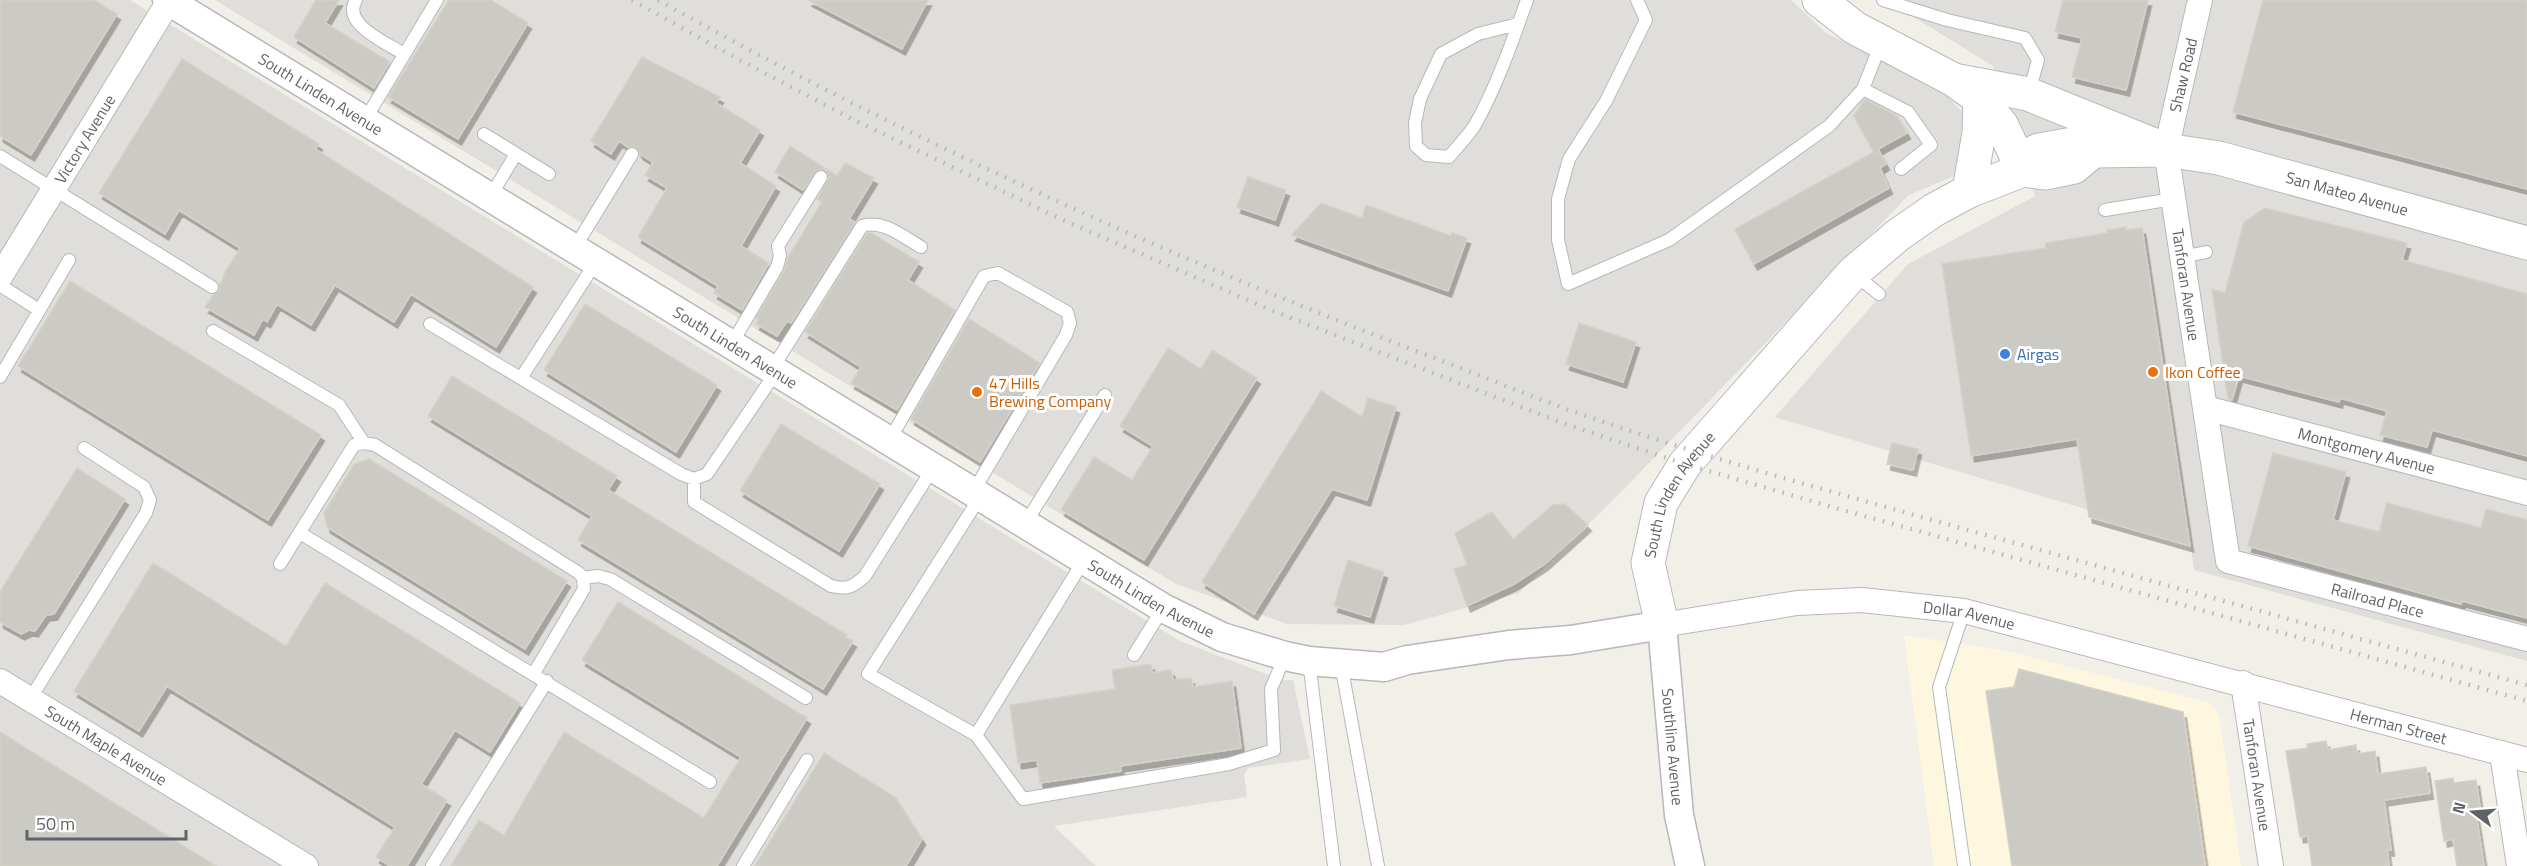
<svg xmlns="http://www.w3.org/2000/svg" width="2527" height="866" font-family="'Titillium Web',sans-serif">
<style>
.commercial{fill:#fef7e0}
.industrial{fill:#e0deda}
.building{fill:#cccac5;stroke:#d6d1c6;stroke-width:1.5;filter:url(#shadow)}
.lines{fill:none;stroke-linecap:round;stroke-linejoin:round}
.service-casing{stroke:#b5b8bc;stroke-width:14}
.minor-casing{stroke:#b5b8bc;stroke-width:26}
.tertiary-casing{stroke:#b5b8bc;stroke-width:31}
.secondary-casing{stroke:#b6babf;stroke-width:35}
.service{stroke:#fff;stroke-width:12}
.minor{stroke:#fff;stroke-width:24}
.tertiary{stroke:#fff;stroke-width:28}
.secondary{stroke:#fff;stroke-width:33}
.rail{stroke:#b6b7b8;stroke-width:4.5;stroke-dasharray:1.5 8;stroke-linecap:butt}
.shop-dot{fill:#3f7fe0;stroke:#fff;stroke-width:2}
.food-dot{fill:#e8710a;stroke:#fff;stroke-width:2}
.labels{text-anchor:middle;stroke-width:6;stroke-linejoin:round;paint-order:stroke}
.street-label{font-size:16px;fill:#5f6368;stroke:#fff}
.shop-label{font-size:16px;fill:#366cbe;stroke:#fff;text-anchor:start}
.food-label{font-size:16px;fill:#c56008;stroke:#fff;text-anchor:start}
</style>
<defs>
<filter id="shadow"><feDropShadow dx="3.5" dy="6" stdDeviation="0" flood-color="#0004"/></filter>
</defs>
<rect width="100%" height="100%" fill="#f1efe8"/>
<!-- commercial -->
<path class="commercial" d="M1904 635 2012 652 2207 702 2216 710 2220 721 2241 866H1934Z"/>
<!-- industrial -->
<path class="industrial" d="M0 0H130L1180 641 1282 680H1293L1310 759 1248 768 1244 775 1247 797 1054 826 1096 866H0Z
M215 0H1791L1826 33 1936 85 1980 130 1978 166 1909 195 1615 498 1519 593 1404 625 1287 624 1176 584Z
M1886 0H2527V661L2194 570 2190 540 1775 417 1908 264 2035 196 1993 66Z"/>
<!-- building -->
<path class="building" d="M0 0H94L117 14 31 155 0 136Z
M316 0H339L325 23 390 62 374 88 294 37Z
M449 0H491L528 23 458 139 388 97Z
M808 0H928L902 49Z
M2063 0H2148L2126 90 2072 77 2082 38 2055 32Z
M2263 0H2527V189L2233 112Z
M642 57 720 97 716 103 760 130 740 163 776 186 741 246 769 263 742 310 714 293 718 286 638 237 667 188 645 175 653 162 640 154 636 147H628L619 141 611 154 591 141Z
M182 59 319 144 315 149 533 287 496 347 411 294 394 322 335 285 311 325 277 304 267 322 263 319 254 335 205 307 213 295 219 291 220 284 224 277 223 276 240 248 179 210 165 234 99 193Z
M1865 99 1897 116 1907 133 1878 149 1886 164 1880 168 1889 188 1754 264 1735 229 1874 152 1854 116Z
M790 146 837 176 845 163 874 178 849 219 855 222 791 323 787 321 777 336 756 324 759 319 756 318 784 271 788 257 822 202 817 199 829 178 826 170H818L803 190 775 172Z
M1248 177 1286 190 1275 220 1237 207Z
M1321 203 1362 218 1366 205 1451 236 1452 233 1467 238 1448 291 1292 235Z
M2265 208 2407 243 2402 260 2527 294V456L2432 430 2427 447 2380 435 2387 411 2340 398 2339 402 2239 376 2232 400 2228 399 2212 289 2225 293 2244 222Z
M2126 227V230L2142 228 2190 546 2089 517 2077 439 1971 456 1942 264 2046 248V243L2108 233 2107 230Z
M867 233H871L919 262 908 280 955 310 897 410 851 383 861 367 805 332Z
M70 281 321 435 268 520 18 366Z
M585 304 717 385 676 452 544 370Z
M969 319 1040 363 980 462 911 419Z
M1579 323 1636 342 1623 382 1566 364Z
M1168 348 1201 369 1212 350 1257 378 1144 560 1061 510 1094 457 1132 480 1153 446 1120 426Z
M452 376 617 476 608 490 847 635 845 637 853 641 823 689 578 540 592 516 428 416Z
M1321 391 1362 417 1368 398 1396 407 1367 500 1332 489 1254 614 1202 582Z
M781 424 880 484 839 551 740 491Z
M1892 443 1918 449 1913 470 1887 464Z
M2273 453 2346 472 2333 520 2379 532 2387 503 2481 528 2486 509 2527 520V618L2462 601 2461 604 2248 546Z
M369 459 567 581 525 649 327 527 324 513 354 464Z
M77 468 125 499 54 614 46 615 35 631 29 630 21 634 0 622V592Z
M1565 504 1588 525 1545 564 1514 584 1467 606 1454 569 1467 565 1455 533 1492 512 1513 539 1553 505Z
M1348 560 1384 572 1370 617 1334 606Z
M153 563 286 646 325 583 520 703 490 752 455 730 421 784 447 800 407 866H390L376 857 395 827 167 686 139 731 74 691Z
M618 602 807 718 717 866H451L479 820 504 835 564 732 704 818 741 757 582 660Z
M1151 664 1152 673 1171 670 1173 680 1191 678 1193 687 1232 681 1241 748 1120 766 1121 771 1040 783 1037 760 1018 763 1010 705 1115 689 1112 670Z
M2019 669 2183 712 2205 866H2012L1986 691 2014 687Z
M0 732 216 866H0Z
M2326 741 2328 750 2356 745 2357 754 2375 751 2378 774 2426 767 2430 793 2384 800 2391 850H2387L2389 866H2312L2308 836 2300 837 2286 751 2308 748 2307 744Z
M824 753 896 798 922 839 906 866H755Z
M2453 778 2454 783 2476 780 2480 808H2475L2484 866H2457L2453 839 2444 841 2435 781Z"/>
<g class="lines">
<defs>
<path id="service" d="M356 0C341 24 387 43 404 54
M1637 0 1646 20 1606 101 1569 159 1558 199V240L1568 284 1669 240 1829 126 1863 89
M1883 0 1947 20 2025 38 2038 60 2029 92
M1518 24 1478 34 1441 54 1420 99 1415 123 1416 146 1426 155 1449 157C1457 147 1468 136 1475 125 1497 86 1512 42 1527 0
M1881 43 1863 89 1908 112 1931 145 1901 169
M365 120 437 0
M484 134 549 174
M0 156 212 287
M490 197 516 154
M2105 210 2173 199
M574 249 632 154
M2182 257 2206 252
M1854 274 1879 294
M0 285 39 310
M430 324 681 474 694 479 707 474 776 372
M213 331 339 405 364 443
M731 345 777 267 780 256 778 246 821 177
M772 369 862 226C883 219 903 237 921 247
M0 377 69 260
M521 378 596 262
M889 441 984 276 998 273 1067 312 1070 323 1066 335 973 492
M694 479V502L831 586C847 590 853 587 865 576L933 468
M980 497 868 674 976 735 1023 799 1229 764 1274 750 1271 689 1285 656
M1025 524 1105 395
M300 533 710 782
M280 564 354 445 364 443 375 445 579 573 583 578 584 589 534 673
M583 578 598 576 610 579 806 698
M1134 655 1163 608
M1309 661 1334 866
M1341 664 1378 866
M30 699 146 513 150 500 144 487 84 448
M976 735 1084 560
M432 866 547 681
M743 866 807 760
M1964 866 1939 687 1964 611"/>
<g id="minor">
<path id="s1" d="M2200 0 2166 150 2228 561 2527 639"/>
<path id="s2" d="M0 277 169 1"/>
<path id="s3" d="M2206 408 2527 493"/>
<path id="s4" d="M1662 625 1797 603 1862 600 1964 611 2527 760"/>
<path id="s5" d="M0 681 306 866"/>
<path id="s6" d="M2243 683 2271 866"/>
<path d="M2502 753 2519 866"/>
</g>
<g id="tertiary">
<path id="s7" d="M167 0 1163 608 1222 637 1285 656 1309 661 1384 667 1407 660 1509 645 1571 640 1662 625 1679 815 1690 866"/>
</g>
<g id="secondary">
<path d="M1819 0 1855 28 1954 80 1980 99 2002 126 2023 170"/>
<path d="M1959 81 2028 94 2154 145"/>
<path id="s8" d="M2023 170 2031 154 2039 150 2073 144 2093 151 2166 150 2219 158 2527 243"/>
<path d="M1969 191 1979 133 1980 99"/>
<path id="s9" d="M1662 625 1648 563 1661 503 1685 464 1853 273 1898 235 1934 210 1969 191 2023 170 2045 173 2074 167 2093 151"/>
</g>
</defs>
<!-- service casing -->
<use href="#service" class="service-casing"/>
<!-- minor casing -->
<use href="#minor" class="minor-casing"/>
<!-- tertiary casing -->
<use href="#tertiary" class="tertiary-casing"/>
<!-- secondary casing -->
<use href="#secondary" class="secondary-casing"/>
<!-- service -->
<use href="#service" class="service"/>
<!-- minor -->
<use href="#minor" class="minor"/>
<!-- tertiary -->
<use href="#tertiary" class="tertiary"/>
<!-- secondary -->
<use href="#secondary" class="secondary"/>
<!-- rail -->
<path class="rail" d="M632 0 736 58 854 120 1063 220 1273 311 1565 424 1685 464 1825 505 2527 701
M658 0C907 139 1166 256 1432 357 1479 375 1525 394 1572 411 1708 459 1847 496 1986 535 2166 585 2346 635 2527 685"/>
</g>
<!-- markers -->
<circle class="shop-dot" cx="2005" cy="354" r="6"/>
<g class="food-dot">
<circle cx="2153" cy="372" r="6"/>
<circle cx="977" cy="392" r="6"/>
</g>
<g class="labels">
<!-- street labels -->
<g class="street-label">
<text transform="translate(2183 75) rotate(-77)" y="6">Shaw Road</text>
<text dy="6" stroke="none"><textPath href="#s7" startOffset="180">South Linden Avenue</textPath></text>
<text dy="6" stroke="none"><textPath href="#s2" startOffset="162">Victory Avenue</textPath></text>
<text dy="6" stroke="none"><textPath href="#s8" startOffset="342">San Mateo Avenue</textPath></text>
<text dy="6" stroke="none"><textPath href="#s1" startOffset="290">Tanforan Avenue</textPath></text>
<text dy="6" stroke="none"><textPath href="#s7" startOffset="666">South Linden Avenue</textPath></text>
<text dy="6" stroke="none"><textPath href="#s3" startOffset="166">Montgomery Avenue</textPath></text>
<text dy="6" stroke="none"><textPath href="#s9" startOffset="140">South Linden Avenue</textPath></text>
<text dy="6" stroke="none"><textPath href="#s7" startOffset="1152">South Linden Avenue</textPath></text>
<text dy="6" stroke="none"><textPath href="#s1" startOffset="724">Railroad Place</textPath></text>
<text dy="6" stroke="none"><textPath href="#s4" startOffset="310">Dollar Avenue</textPath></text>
<text dy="6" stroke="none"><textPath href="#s4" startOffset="754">Herman Street</textPath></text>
<text dy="6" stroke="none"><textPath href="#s5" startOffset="124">South Maple Avenue</textPath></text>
<text dy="6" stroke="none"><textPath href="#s7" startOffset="1802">Southline Avenue</textPath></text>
<text dy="6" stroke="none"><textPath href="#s6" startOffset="93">Tanforan Avenue</textPath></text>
</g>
<!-- shop labels -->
<g class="shop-label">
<text x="2017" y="360">Airgas</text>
</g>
<!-- food labels -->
<g class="food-label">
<text x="2165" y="378">Ikon Coffee</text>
<text x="989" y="389">47 Hills<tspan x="989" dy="18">Brewing Company</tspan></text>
</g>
</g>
<!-- north arrow -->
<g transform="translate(2473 812) rotate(286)" stroke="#ffffff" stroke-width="4.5" paint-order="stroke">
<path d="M0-4.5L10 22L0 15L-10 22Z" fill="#5f6368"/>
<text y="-9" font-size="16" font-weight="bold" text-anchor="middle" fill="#5f6368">N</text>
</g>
<!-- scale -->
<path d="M27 830v9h159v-9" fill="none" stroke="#5f6368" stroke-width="3"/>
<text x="36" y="830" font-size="18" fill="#5f6368" stroke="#ffffff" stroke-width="4.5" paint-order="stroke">50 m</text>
</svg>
